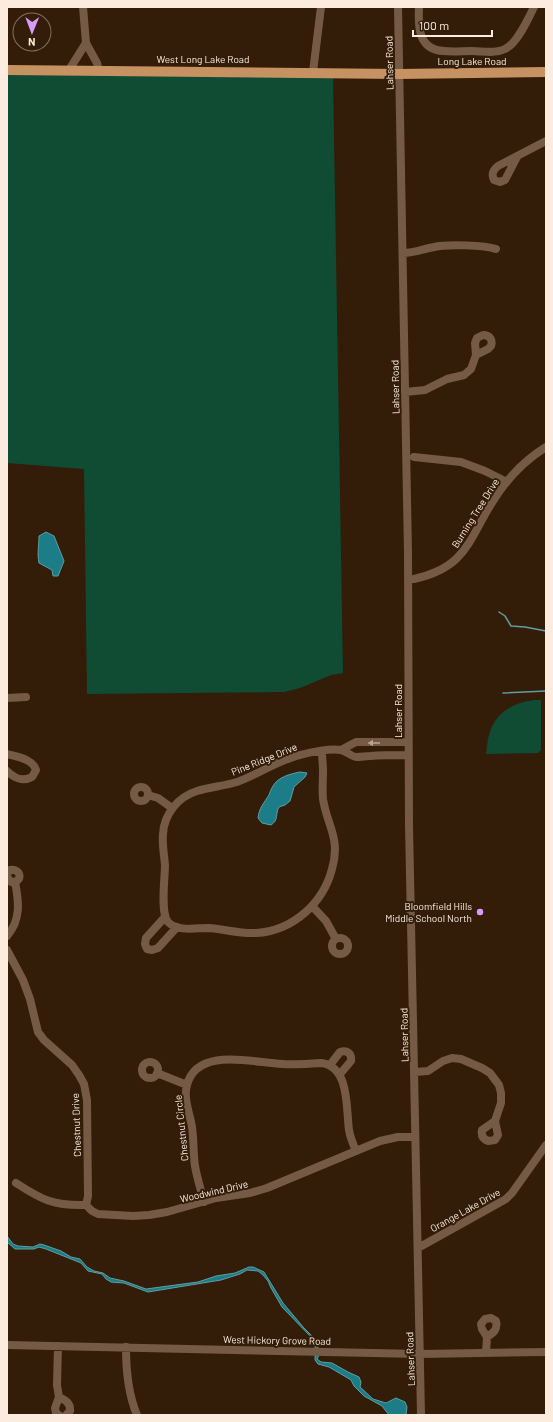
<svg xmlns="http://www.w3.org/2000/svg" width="553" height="1422" font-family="Barlow,sans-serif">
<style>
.green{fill:#0f4c33}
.water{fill:#1c7c87;stroke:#5f9ea1}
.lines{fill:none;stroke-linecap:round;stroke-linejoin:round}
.stream{stroke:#5f9ea1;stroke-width:1.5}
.minor{stroke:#755b45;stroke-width:8}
.major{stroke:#c79262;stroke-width:10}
.oneway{fill:#b8a492}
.poi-dot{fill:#d79bf9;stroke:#331d09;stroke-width:1.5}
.labels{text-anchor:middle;stroke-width:4;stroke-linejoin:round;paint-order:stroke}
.street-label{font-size:10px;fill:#fbecdf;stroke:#331d09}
.poi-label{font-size:10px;fill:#fbecdf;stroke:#331d09;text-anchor:end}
</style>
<rect width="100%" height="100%" fill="#331d09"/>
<!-- green -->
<path class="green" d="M7 73 333 78 343 673 331 675 300 688 284 692 87 694 84 469 7 463Z
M534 700H541V750L538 753 486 754C487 748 487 741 489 735 495 712 513 703 534 700Z"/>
<!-- water -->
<path class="water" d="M46 532 54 536 64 561 58 576H53L52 570 39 563C37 554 39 545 39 536Z
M300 772 307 773 305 777 294 787 290 801 285 805 279 807C275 814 279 820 271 825L262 823 258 818C259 808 264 803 269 795 270 792 271 789 273 786 278 777 290 774 300 772Z
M7 1236 13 1244 18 1246 33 1247 40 1244 44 1245 61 1251 71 1257 80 1259 87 1267 94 1271 103 1273 110 1278 124 1281 146 1289 198 1282 216 1276 235 1273 249 1267H253L264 1272 283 1303 304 1328 317 1341 319 1355 317 1359 321 1362 332 1363 348 1372 359 1377 361 1382 360 1387 373 1399 386 1403 396 1398 405 1402 407 1407 406 1415H389L382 1406 364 1396 354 1386 351 1380 346 1377 329 1367 318 1364 315 1360V1345L312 1338 282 1307 271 1288 268 1281 263 1275 258 1271 247 1270 240 1274 221 1280 148 1292 124 1283 111 1282 106 1279 102 1274 88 1271 81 1263 46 1249 39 1247 34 1249H15L7 1242Z"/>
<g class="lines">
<!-- stream -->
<path class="stream" d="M499 612 505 616 511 626 525 627 546 631
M503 693 546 691"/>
<!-- minor -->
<path class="minor" d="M83 7 86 43 97 63 99 71
M398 7 408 553 409 825 421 1415
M419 7C418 26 418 50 444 51 453 52 462 51 472 51 482 51 495 54 505 49 517 44 528 19 534 7
M69 70 86 43
M313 72 321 7
M517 157 505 180 500 182 494 180C491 174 493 170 498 166L546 141
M403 253C414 253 423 249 434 247 446 244 485 245 496 249
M405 392 425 390 447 379 464 375 471 369 476 355 488 349 491 346C493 340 490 335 483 335L477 338 475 343 476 355
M414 457 461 462 485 471 507 482
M414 579C467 567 468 540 493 501 506 480 525 460 546 447
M7 698 26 697
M341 750 356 742H408
M322 751C322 758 323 765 323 771 323 781 322 790 323 799 327 826 341 838 332 869 323 904 292 931 256 933 240 934 224 929 208 928 196 928 178 932 168 922 160 913 165 878 165 865 164 854 162 844 163 834 164 814 178 797 197 791 210 787 224 786 237 782 259 774 278 760 300 755 311 752 331 748 341 750 347 751 351 757 357 757 361 757 366 756 370 756 383 755 396 755 408 755
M7 754C17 757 33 759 36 770L32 777C23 782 14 778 7 771
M134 794a7 7 0 1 1 14 0a7 7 0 1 1-14 0Z
M148 795 158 798 172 808
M7 874 10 870C22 868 23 883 11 882L7 877
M312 906 326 921 336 939
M165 917 146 938 145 944 147 949 152 950 158 948 177 927
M7 936C21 920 19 902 15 882
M332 946a8 8 0 1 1 16 0a8 8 0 1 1-16 0Z
M7 950 23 980 30 999 38 1032 44 1040 72 1065 79 1075 84 1084 87 1100 88 1196 86 1205
M142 1070a8 8 0 1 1 16 0a8 8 0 1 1-16 0Z
M330 1065 340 1052C347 1050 352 1053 351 1061L340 1074
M415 1072 428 1071 443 1061 452 1058 461 1059 482 1068 490 1073 499 1085 501 1093V1103L495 1121 482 1130C481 1135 483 1139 488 1141L495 1140 498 1135 495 1121
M157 1073 187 1085
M16 1183C42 1200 54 1206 86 1205
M204 1202C201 1190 197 1178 195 1166 193 1153 194 1140 192 1127 190 1114 183 1098 187 1085 197 1046 254 1063 282 1064 295 1065 308 1064 321 1063 350 1066 346 1109 349 1130 350 1137 353 1144 356 1151
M86 1205 92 1211 98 1214 133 1216 149 1215 167 1212 216 1198 250 1193 267 1188 380 1141 398 1137H415
M418 1248 506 1199 512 1193 546 1145
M7 1345 420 1354 546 1352
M58 1346 57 1385 59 1397 55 1408 56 1413 59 1415
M126 1347C126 1370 128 1394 137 1415
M486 1353 487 1337C493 1333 498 1330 496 1321L491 1318 485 1319 481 1324 482 1329 487 1337
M59 1397C65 1400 71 1403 70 1411L66 1415"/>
<!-- major -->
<path class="major" d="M7 70 399 74 546 72"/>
</g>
<!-- one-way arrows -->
<defs><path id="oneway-solid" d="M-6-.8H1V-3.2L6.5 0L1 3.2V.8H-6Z"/></defs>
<use class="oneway" href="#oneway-solid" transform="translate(374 743) rotate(180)"/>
<!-- markers -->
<circle class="poi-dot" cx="480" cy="912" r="4"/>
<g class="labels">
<!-- street labels -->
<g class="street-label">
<text x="203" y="63">West Long Lake Road</text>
<text x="472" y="65">Long Lake Road</text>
<text transform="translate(389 63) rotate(-91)" y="4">Lahser Road</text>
<text transform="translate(395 387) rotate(-91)" y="4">Lahser Road</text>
<text transform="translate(475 513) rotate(-58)" y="4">Burning Tree Drive</text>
<text transform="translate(398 711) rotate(-90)" y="4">Lahser Road</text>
<text transform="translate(264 759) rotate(-22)" y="4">Pine Ridge Drive</text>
<text transform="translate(404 1035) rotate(-91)" y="4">Lahser Road</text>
<text transform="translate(76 1125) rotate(-92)" y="4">Chestnut Drive</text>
<text transform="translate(181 1128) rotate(-96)" y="4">Chestnut Circle</text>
<text transform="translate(214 1191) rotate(-13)" y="4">Woodwind Drive</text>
<text transform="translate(465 1210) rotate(-29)" y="4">Orange Lake Drive</text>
<text transform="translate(277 1340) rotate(1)" y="4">West Hickory Grove Road</text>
<text transform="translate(410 1359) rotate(-92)" y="4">Lahser Road</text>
</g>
<!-- poi labels -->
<g class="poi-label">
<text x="472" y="910">Bloomfield Hills<tspan x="472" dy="12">Middle School North</tspan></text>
</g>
</g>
<!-- border -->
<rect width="553" height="1422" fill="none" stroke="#fbecdf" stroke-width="16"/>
<!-- north arrow -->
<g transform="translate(32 32) rotate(181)"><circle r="19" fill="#331d09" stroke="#83705f"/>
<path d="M0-3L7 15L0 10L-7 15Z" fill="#d79bf9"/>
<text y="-6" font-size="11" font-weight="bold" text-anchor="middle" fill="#fbecdf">N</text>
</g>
<!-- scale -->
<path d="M413 30v6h79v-6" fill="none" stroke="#fbecdf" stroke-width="2"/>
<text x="419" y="30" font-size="12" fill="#fbecdf" stroke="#331d09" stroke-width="3" paint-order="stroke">100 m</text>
</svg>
